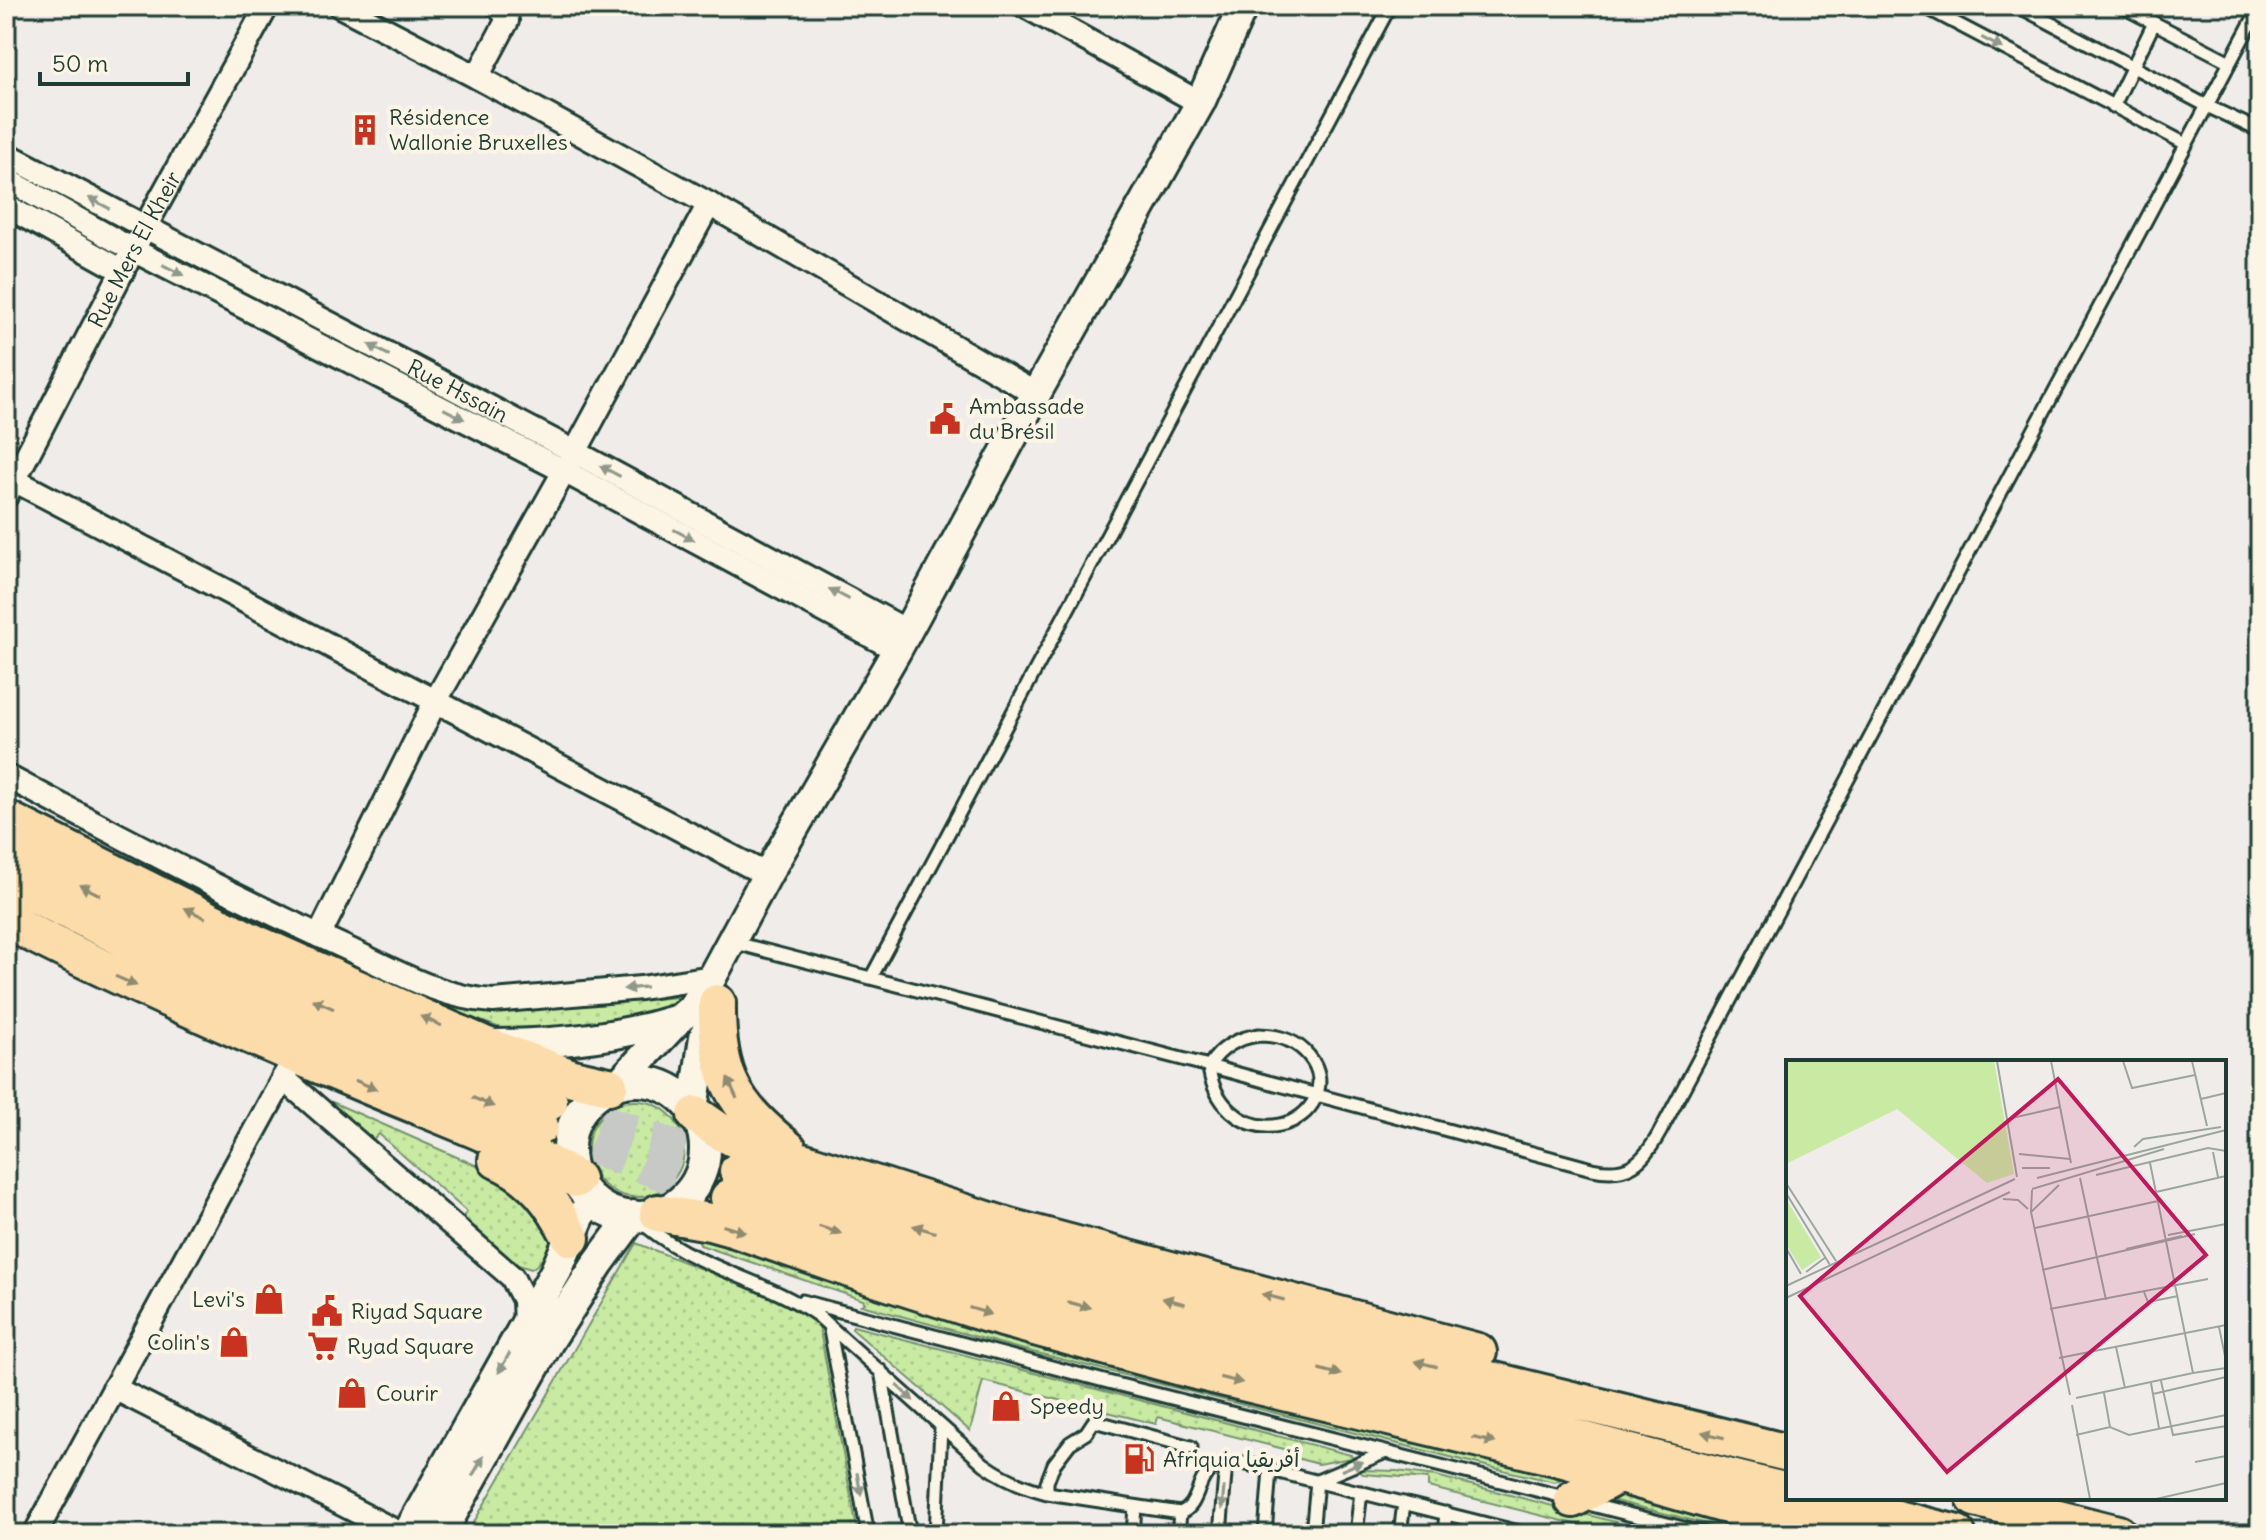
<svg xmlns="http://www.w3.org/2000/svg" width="2266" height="1540" font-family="Delius,'Playpen Sans Arabic',sans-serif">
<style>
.grass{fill:url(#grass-dots);stroke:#74946c;stroke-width:2}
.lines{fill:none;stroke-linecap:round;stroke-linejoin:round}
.trunk-tunnel{stroke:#c6c9c6;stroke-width:36;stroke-dasharray:36 18;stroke-linecap:butt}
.service-casing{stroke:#1f3d34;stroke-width:17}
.minor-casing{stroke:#1f3d34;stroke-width:28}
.tertiary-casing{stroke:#1f3d34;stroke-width:34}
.secondary-casing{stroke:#1f3d34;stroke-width:36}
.trunk-casing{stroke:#1f3d34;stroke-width:42}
.service{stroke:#fcf5e5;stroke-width:11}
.minor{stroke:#fcf5e5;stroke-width:22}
.tertiary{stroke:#fcf5e5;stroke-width:28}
.secondary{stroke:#fcf5e5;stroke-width:30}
.trunk{stroke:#fddcac;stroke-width:36}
.oneway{fill:#8e998c}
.oneway2{fill:#8e8c70}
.labels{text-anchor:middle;stroke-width:8;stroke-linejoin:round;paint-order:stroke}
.poi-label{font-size:22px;fill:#1f3d34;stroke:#fcf5e5;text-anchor:start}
.street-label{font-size:22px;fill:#1f3d34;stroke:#fcf5e5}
.inset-road{fill:none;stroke:#9ca6a1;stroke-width:2}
.view{fill:#c2185b;fill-opacity:0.15;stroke:#c2185b;stroke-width:4}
.inset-edge{fill:none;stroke:#1f3d34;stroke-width:4}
</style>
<defs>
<pattern id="grass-dots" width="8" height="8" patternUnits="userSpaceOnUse" patternTransform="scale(2)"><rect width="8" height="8" fill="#c8eaa3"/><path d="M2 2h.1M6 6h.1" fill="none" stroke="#abca8d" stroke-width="1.8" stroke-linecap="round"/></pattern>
</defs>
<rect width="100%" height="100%" fill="#f0ecea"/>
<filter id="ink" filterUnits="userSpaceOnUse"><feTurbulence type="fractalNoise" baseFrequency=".0125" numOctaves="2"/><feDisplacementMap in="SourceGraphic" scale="16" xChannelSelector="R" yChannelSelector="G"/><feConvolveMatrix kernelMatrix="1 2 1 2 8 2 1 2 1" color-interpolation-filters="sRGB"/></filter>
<g filter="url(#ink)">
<!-- grass -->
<path class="grass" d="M405 984 539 1007 681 997 656 1020 514 1033 402 992Z
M588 1149a48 48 0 1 1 96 0a48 48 0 1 1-96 0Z
M332 1102 484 1169 519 1189 552 1236C552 1247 541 1264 531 1269L515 1264 462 1218 467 1212 379 1134 373 1140 331 1104Z
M702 1238 869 1295 1557 1476 1559 1480 1555 1482 1494 1468 1013 1347 861 1305 865 1303 863 1300 700 1245 699 1240Z
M636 1243 817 1315 858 1534H467Z
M853 1326 1351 1455 1352 1458 1318 1464 1292 1457V1451L1158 1417 1156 1424 983 1381 970 1431 852 1329Z
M1361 1470 1397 1471 1436 1476 1662 1534H1614L1428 1487V1479L1363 1474 1360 1472Z
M1614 1491 1796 1534H1747L1611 1500 1610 1498Z"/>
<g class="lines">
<!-- trunk-tunnel -->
<path class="trunk-tunnel" d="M549 1102 738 1171
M540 1126 729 1198"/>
<defs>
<path id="service" d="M1923 6 2186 144
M2018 6 2207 106 2260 131
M2121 6 2230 62
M2113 107 2154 23
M732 942 1209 1066 1592 1169C1628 1177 1643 1163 1660 1132L2260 6
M871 978 1390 6
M1259 1035C1278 1035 1297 1041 1309 1056 1332 1083 1312 1119 1280 1125 1242 1133 1212 1101 1209 1066 1221 1047 1237 1038 1259 1035Z
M636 1217C687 1267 760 1276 817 1315L984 1464C1003 1478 1024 1487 1047 1493L1180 1513C1208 1503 1188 1458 1243 1463L1527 1534
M802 1301 1108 1382 1568 1498
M829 1325 868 1534
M881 1371 910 1534
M1047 1493V1482L1054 1464 1070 1443 1086 1433 1094 1421 1191 1447
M1584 1503 1707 1534
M936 1534 941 1427
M1133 1534 1135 1507
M1178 1534 1180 1513
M1220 1534 1226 1463
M1265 1534 1270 1469
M1312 1534 1317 1481 1386 1452
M1356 1534 1361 1492
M1400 1534 1404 1503
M1444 1534 1446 1513"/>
<g id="minor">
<path d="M340 6 477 77 709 204 1036 394"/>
<path d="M1025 6 1200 103"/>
<path d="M477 77 507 21 505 14 498 6"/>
<path id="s1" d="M6 154 575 452 907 631"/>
<path d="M6 179 133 250 564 471 897 650"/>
<path d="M6 206 123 271"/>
<path d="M14 480 767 875"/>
<path id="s2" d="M6 496 145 227 267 6"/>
<path d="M6 776C118 835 229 895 344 947 391 969 440 998 493 1001L641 988 712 977"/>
<path d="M319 936 436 700 575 452 709 204"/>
<path d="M283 1078 512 1277 524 1300 525 1325"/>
<path d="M114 1388 401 1534"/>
<path d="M35 1534 296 1055"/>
</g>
<path id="tertiary" d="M494 1044C557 1044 617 1038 678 1019
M619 1083 679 1019 693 1007 712 977 767 875 897 650 1036 394 1200 103 1243 6
M693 1109 704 1037 712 1016"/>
<path id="secondary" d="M569 1149a68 68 0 1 1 136 0a68 68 0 1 1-136 0Z
M408 1534 556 1271 579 1217
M440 1534 549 1340 599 1262 633 1216"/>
<path id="trunk" d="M6 819 259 945 482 1044 573 1078 609 1086
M6 849 320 1003 549 1102
M6 880 308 1029 540 1126
M6 920C121 980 240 1032 360 1082 432 1113 509 1139 576 1179
M717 1003C716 1076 733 1105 788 1149
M696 1115 719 1131 739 1141 1009 1227 1478 1352
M497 1160C534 1176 553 1203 571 1238
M738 1171 1003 1254 1209 1311 1788 1453
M729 1198 995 1283 1650 1458 1788 1492
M658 1213 710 1222 735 1229 876 1278 988 1314 1089 1342 1192 1370 1560 1458 1829 1534
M1812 1498 1957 1534
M1975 1498 2118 1534
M1573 1499 1631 1468"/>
</defs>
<!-- service casing -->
<use href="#service" class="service-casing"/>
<!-- minor casing -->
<use href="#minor" class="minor-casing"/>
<!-- tertiary casing -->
<use href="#tertiary" class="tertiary-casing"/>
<!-- secondary casing -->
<use href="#secondary" class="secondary-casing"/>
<!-- trunk casing -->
<use href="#trunk" class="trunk-casing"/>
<!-- service -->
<use href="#service" class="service"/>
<!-- minor -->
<use href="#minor" class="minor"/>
<!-- tertiary -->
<use href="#tertiary" class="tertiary"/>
<!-- secondary -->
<use href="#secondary" class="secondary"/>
<!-- trunk -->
<use href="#trunk" class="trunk"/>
</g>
<!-- one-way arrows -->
<defs><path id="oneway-solid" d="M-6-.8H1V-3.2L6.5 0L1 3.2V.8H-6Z" transform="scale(2)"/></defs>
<g class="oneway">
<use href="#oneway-solid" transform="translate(1992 43) rotate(28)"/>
<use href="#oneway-solid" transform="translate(99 203) rotate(-152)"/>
<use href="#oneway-solid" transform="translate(173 270) rotate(27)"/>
<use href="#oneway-solid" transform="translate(379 350) rotate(-152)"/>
<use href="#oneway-solid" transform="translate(454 414) rotate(27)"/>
<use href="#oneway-solid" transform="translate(610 471) rotate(-152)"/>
<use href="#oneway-solid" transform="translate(684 535) rotate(28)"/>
<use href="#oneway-solid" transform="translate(839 594) rotate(-152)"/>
<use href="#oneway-solid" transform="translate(635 988) rotate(175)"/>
<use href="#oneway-solid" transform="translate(504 1363) rotate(119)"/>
<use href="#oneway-solid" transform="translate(905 1393) rotate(43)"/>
<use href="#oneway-solid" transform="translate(478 1466) rotate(-61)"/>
<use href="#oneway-solid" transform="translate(1352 1466) rotate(-23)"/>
<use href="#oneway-solid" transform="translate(859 1484) rotate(80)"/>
<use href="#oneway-solid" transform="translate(1223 1498) rotate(95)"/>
</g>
<g class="oneway2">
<use href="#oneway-solid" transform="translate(90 890) rotate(-154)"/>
<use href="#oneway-solid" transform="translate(195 913) rotate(-154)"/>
<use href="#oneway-solid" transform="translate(126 981) rotate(24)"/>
<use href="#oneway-solid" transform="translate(323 1004) rotate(-156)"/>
<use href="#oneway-solid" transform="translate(431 1021) rotate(-156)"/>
<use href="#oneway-solid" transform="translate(366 1085) rotate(23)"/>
<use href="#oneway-solid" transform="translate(732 1088) rotate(-115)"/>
<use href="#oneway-solid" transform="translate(483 1102) rotate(23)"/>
<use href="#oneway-solid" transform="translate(734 1229) rotate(17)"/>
<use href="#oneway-solid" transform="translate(924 1229) rotate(-163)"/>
<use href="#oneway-solid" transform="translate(830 1230) rotate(18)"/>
<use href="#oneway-solid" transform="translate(1273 1297) rotate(-165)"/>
<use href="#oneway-solid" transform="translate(1174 1301) rotate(-165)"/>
<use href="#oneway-solid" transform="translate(1079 1305) rotate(15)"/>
<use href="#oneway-solid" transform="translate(980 1311) rotate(17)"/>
<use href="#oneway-solid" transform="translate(1426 1364) rotate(-166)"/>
<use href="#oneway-solid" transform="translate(1330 1372) rotate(15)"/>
<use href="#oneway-solid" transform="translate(1231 1380) rotate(13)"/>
<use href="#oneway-solid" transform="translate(1713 1435) rotate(-166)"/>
<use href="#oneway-solid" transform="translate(1484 1440) rotate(13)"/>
</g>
</g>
<!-- icons -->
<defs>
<symbol id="building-bare" viewBox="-9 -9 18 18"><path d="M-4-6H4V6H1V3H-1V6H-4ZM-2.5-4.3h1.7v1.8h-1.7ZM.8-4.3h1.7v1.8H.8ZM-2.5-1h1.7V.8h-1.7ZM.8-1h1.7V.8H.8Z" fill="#c8321e" stroke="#fcf5e5" stroke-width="2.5" paint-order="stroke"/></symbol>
<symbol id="civic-bare" viewBox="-9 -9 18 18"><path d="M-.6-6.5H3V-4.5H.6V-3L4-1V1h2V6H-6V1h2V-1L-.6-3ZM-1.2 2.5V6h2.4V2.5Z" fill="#c8321e" stroke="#fcf5e5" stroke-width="2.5" paint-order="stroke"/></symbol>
<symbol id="shop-bare" viewBox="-9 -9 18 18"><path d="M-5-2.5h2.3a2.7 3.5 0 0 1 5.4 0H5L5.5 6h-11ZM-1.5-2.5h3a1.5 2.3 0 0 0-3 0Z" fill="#c8321e" stroke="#fcf5e5" stroke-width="2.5" paint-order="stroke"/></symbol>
<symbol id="supermarket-bare" viewBox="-9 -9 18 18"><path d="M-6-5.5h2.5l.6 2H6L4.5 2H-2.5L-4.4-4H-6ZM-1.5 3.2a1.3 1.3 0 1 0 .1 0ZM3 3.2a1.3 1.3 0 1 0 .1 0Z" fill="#c8321e" stroke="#fcf5e5" stroke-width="2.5" paint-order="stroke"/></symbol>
<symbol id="fuel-bare" viewBox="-9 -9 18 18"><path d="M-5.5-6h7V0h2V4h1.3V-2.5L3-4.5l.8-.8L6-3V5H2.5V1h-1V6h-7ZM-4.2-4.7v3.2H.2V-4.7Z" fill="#c8321e" stroke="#fcf5e5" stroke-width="2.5" paint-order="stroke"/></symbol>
</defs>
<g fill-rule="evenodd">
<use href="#building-bare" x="343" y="108" width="44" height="44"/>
<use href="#civic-bare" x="923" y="397" width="44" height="44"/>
<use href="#shop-bare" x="247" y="1277" width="44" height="44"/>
<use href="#civic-bare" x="305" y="1289" width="44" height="44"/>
<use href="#shop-bare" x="212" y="1320" width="44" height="44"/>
<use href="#supermarket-bare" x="301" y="1324" width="44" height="44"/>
<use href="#shop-bare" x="330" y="1371" width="44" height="44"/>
<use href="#shop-bare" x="984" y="1384" width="44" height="44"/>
<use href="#fuel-bare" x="1117" y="1437" width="44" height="44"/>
</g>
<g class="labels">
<!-- poi labels -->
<g class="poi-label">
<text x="389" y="125">Résidence<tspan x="389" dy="25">Wallonie Bruxelles</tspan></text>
<text x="969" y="414">Ambassade<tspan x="969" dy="25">du Brésil</tspan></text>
<text x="245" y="1307" text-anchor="end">Levi's</text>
<text x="351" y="1319">Riyad Square</text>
<text x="210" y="1350" text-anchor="end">Colin's</text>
<text x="347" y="1354">Ryad Square</text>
<text x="376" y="1401">Courir</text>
<text x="1030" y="1414">Speedy</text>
<text x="1163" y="1467">Afriquia أفريقيا</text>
</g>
<!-- street labels -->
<g class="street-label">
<text dy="8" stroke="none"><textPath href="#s2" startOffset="278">Rue Mers El Kheir</textPath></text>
<text dy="8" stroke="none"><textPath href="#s1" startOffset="510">Rue Hssain</textPath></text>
</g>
</g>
<!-- overview -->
<g transform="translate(1786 1060)">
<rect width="440" height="440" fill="#f0ecea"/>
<path d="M0 1H208L228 114 201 123 111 49 0 104ZM0 139 35 197 16 210 0 184Z" fill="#c8eaa3"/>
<path class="inset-road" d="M211 1 231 117M265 1 285 103M337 1 346 28 409 15M406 1 421 66M415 39 440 33M226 58 274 47M348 87 357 79 435 67M427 92 432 117M233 94 284 99M236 108H264M310 115 422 88 440 91M251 118 440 70M294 118 320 240M0 123 50 201M246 129 378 89M246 130 245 152 284 335M370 132 440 116M0 133 44 205M217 139 232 140 242 149M245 152 273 125M249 168 372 141M382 175 440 164M0 188 15 214M340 189 396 176M256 210 409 174M20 212 40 197M0 226 229 119M358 232 362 242 392 236M0 238 224 132M264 249 422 219M433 267 440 301M330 287 339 328M273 298 440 265M407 313 440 308M375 321 387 375 440 366M365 323 373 368M318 333 324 367M367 334 440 317M290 338 407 313 364 103M286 345 304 439M290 375 324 367 343 375 440 355M409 402 440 396M370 439 440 423"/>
<path class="view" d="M272 19 420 195 161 412 14 236Z"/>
<rect width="440" height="440" class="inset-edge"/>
</g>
<!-- margin -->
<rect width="2266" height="1540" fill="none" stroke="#fcf5e5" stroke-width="32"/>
<rect x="16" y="16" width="2234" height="1508" fill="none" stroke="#1f3d34" stroke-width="3" filter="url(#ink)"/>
<!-- scale -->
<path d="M40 72v12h148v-12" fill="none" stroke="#1f3d34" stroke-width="4"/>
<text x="52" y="72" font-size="24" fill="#1f3d34" stroke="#fcf5e5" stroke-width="6" paint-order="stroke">50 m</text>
</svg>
